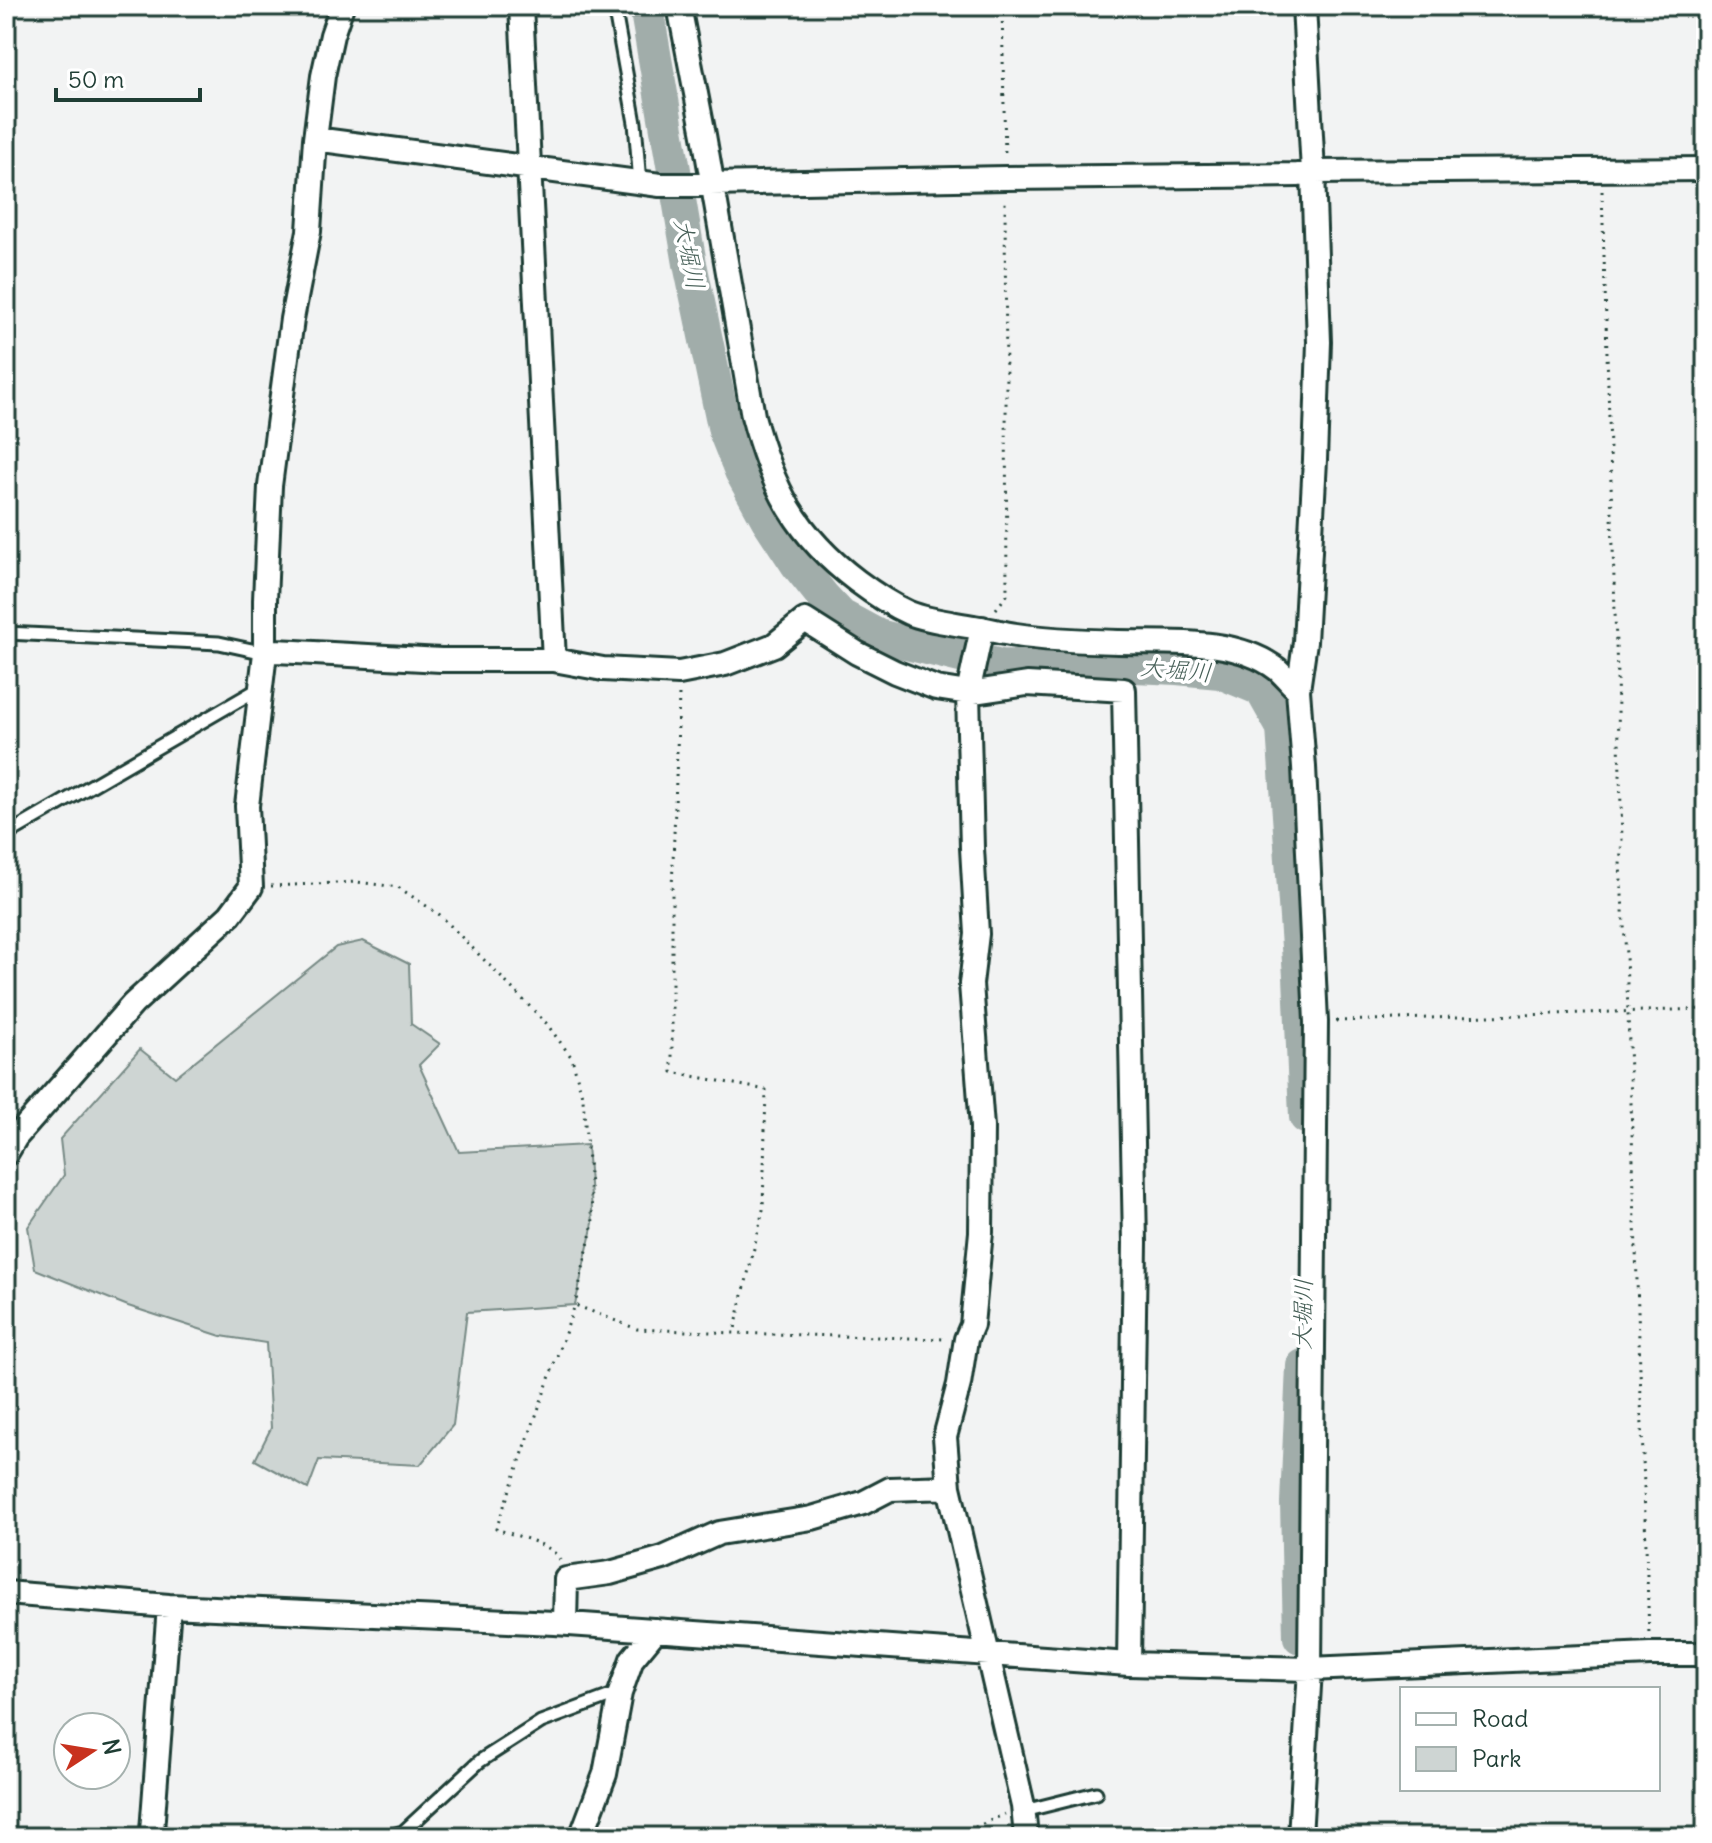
<svg xmlns="http://www.w3.org/2000/svg" width="1712" height="1843" font-family="Delius,'Klee One',sans-serif">
<style>
.green{fill:#ced5d3;stroke:#768984;stroke-width:2}
.lines{fill:none;stroke-linecap:round;stroke-linejoin:round}
.river{stroke:#a1adaa;stroke-width:34}
.lane-casing{stroke:#1f3d34;stroke-width:17}
.street-casing{stroke:#1f3d34;stroke-width:28}
.path{stroke:#1f3d34;stroke-width:3;stroke-dasharray:2 6;stroke-linecap:butt}
.lane{stroke:#fff;stroke-width:11}
.street{stroke:#fff;stroke-width:22}
.labels{text-anchor:middle;stroke-width:7;stroke-linejoin:round;paint-order:stroke}
.water-label{font-size:24px;font-style:italic;fill:#465f57;stroke:#fff}
</style>
<rect width="100%" height="100%" fill="#f2f3f3"/>
<filter id="ink" filterUnits="userSpaceOnUse"><feTurbulence type="fractalNoise" baseFrequency=".0125" numOctaves="2"/><feDisplacementMap in="SourceGraphic" scale="16" xChannelSelector="R" yChannelSelector="G"/><feConvolveMatrix kernelMatrix="1 2 1 2 8 2 1 2 1" color-interpolation-filters="sRGB"/></filter>
<g filter="url(#ink)">
<!-- green -->
<path class="green" d="M363 941 409 964 411 1024 440 1044 419 1065 459 1152 587 1145 593 1223 575 1305 467 1312 453 1425 420 1465 319 1460 308 1489 255 1460 271 1428 266 1343 221 1336 128 1306 35 1269 28 1227 64 1175 60 1139 140 1049 175 1077 336 947Z"/>
<g class="lines">
<!-- river -->
<path class="river" d="M646 6 690 264 725 431 741 471 768 520 797 564 824 598 841 616 878 636 1001 666 1059 668 1114 665 1177 668 1220 672 1261 689 1283 728 1300 976 1306 1117
M1300 1637 1297 1503 1303 1366"/>
<defs>
<path id="lane" d="M614 6 635 123 640 183
M6 633 219 643 265 653
M6 835 260 688
M1024 1811 1096 1793
M152 1831 181 1837
M386 1837 403 1832 480 1761 541 1722 619 1693"/>
<path id="street" d="M521 6 554 660
M679 6 704 135 753 416C772 488 797 536 857 581 873 593 891 605 909 613 929 621 953 623 974 627 988 629 1002 633 1016 635 1050 640 1084 641 1118 642 1169 643 1235 637 1277 669 1284 675 1291 684 1298 690
M315 139 660 185 1005 178 1298 175 1313 172 1706 169
M982 628 968 693 972 848 977 934 971 984 982 1127 981 1232 972 1325 966 1339 959 1384 945 1437 949 1487 1023 1806 1026 1837
M265 653 274 651 296 652 441 660H554L603 669 679 673 725 664 774 645 805 620 857 653 895 672 936 688 968 693 1027 684 1124 690 1135 1243 1129 1664
M6 1154 16 1137 133 1004 230 915 251 887 247 806 265 653V600L270 486 292 319 309 231 315 139 323 76 332 35 342 6
M6 1593 169 1606 555 1623 1129 1664 1310 1669 1650 1654H1706
M565 1623 566 1579 610 1573 663 1558 719 1533 812 1518 863 1503 890 1489 949 1487
M149 1837 152 1831 169 1606
M581 1837 605 1774 620 1693 632 1659 656 1630
M1300 1837 1310 1669 1316 1022 1304 767 1298 690 1305 642 1315 460 1319 342 1313 172 1304 6"/>
</defs>
<!-- lane casing -->
<use href="#lane" class="lane-casing"/>
<!-- street casing -->
<use href="#street" class="street-casing"/>
<!-- path -->
<path class="path" d="M1002 6 1005 157
M1602 191 1622 839 1620 865 1626 955 1649 1635
M996 609 1007 595 1005 200
M679 695 672 890V1072L766 1090 763 1210 734 1333
M271 886 357 882 398 887 440 915 546 1023 572 1058 583 1099 593 1223 575 1305
M1336 1021 1706 1009
M560 1560C554 1544 513 1535 496 1529L575 1305 637 1329 734 1333 946 1339
M953 1837 1005 1814"/>
<!-- lane -->
<use href="#lane" class="lane"/>
<!-- street -->
<use href="#street" class="street"/>
</g>
</g>
<g class="labels">
<!-- water labels -->
<g class="water-label">
<text transform="translate(689 254) rotate(79)" y="8">大堀川</text>
<text transform="translate(1176 670) rotate(5)" y="8">大堀川</text>
<text transform="translate(1303 1314) rotate(-89)" y="8">大堀川</text>
</g>
</g>
<!-- margin -->
<rect width="1712" height="1843" fill="none" stroke="#fff" stroke-width="32"/>
<rect x="16" y="16" width="1680" height="1811" fill="none" stroke="#1f3d34" stroke-width="3" filter="url(#ink)"/>
<!-- legend -->
<rect x="1400" y="1687" width="260" height="104" fill="#ffffff" stroke="#a5b1ae" stroke-width="2"/>
<rect x="1416" y="1713" width="40" height="12" fill="#ffffff" stroke="#a5b1ae" stroke-width="2"/>
<text x="1472" y="1727" font-size="24" fill="#1f3d34">Road</text>
<rect x="1416" y="1747" width="40" height="24" fill="#ced5d3" stroke="#a5b1ae" stroke-width="2"/>
<text x="1472" y="1767" font-size="24" fill="#1f3d34">Park</text>
<!-- north arrow -->
<g transform="translate(92 1751) rotate(78)"><circle r="38" fill="#ffffff" stroke="#a5b1ae" stroke-width="2"/>
<path d="M0-6L14 30L0 20L-14 30Z" fill="#c8321e"/>
<text y="-12" font-size="22" font-weight="bold" text-anchor="middle" fill="#1f3d34">N</text>
</g>
<!-- scale -->
<path d="M56 88v12h144v-12" fill="none" stroke="#1f3d34" stroke-width="4"/>
<text x="68" y="88" font-size="24" fill="#1f3d34" stroke="#ffffff" stroke-width="6" paint-order="stroke">50 m</text>
</svg>
